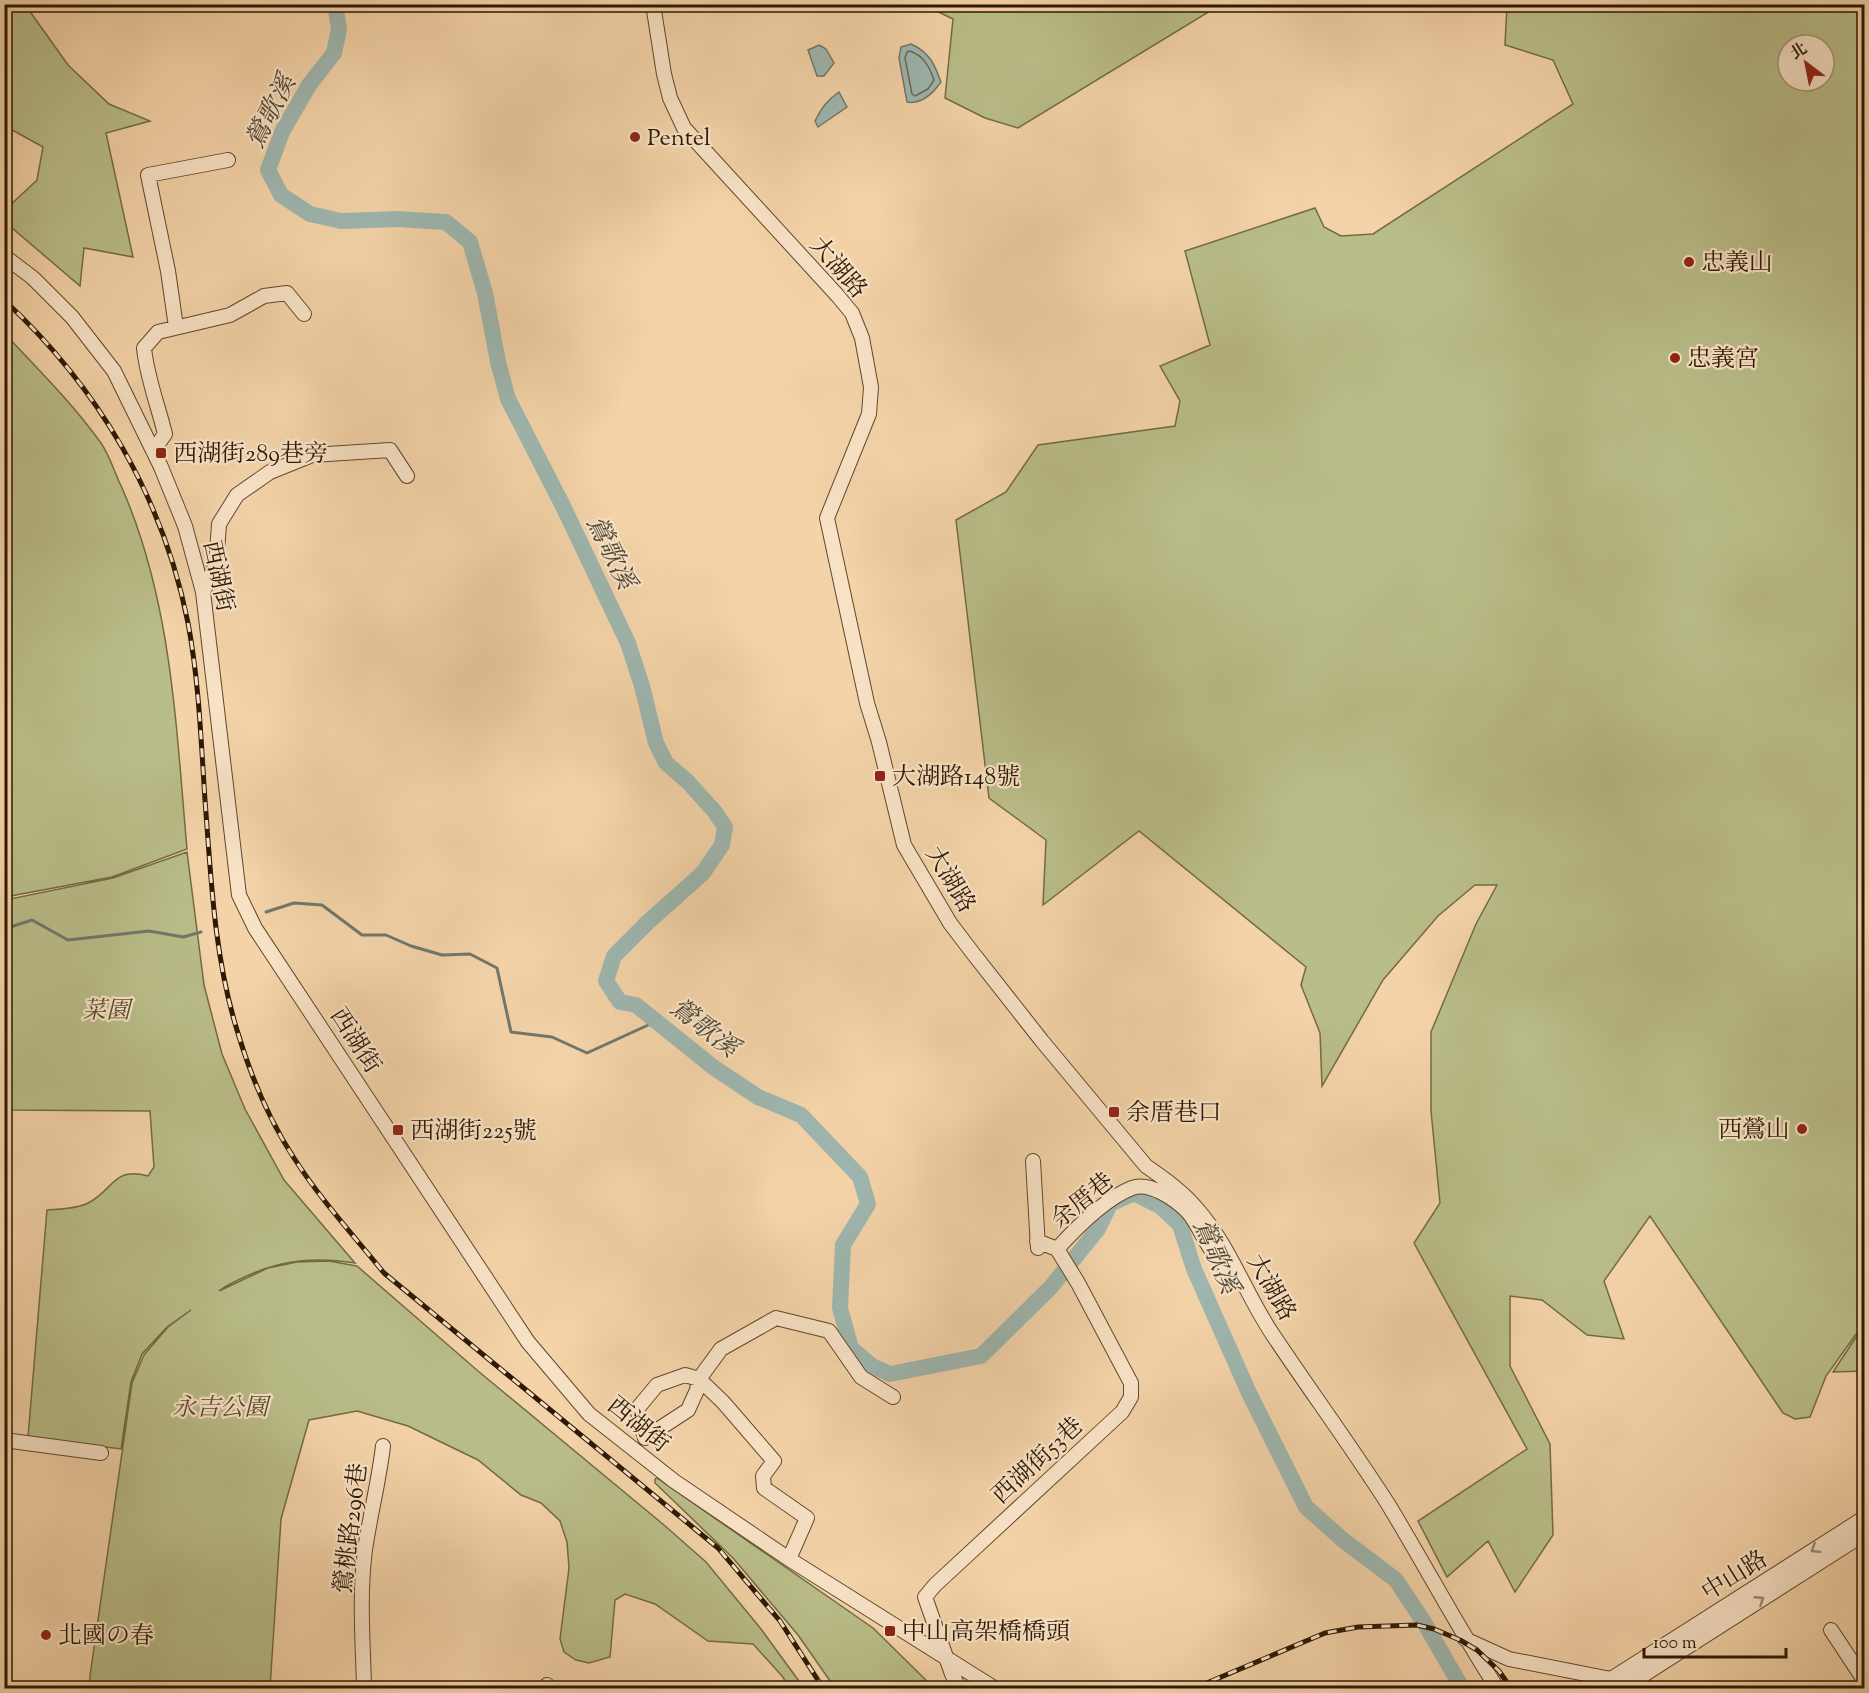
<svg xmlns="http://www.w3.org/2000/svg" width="1869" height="1693" font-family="'Sorts Mill Goudy','Noto Serif TC','Noto Serif JP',serif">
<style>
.green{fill:#b9bd89;stroke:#736b46;stroke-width:1.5;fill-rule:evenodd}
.water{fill:#9eb6af;stroke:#71776a;stroke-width:1.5}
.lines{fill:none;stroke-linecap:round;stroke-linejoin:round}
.shore{stroke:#666859;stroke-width:1.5}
.stream{stroke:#71776a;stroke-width:3}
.river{stroke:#9eb6af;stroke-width:16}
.minor-casing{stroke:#5f482c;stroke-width:16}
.minor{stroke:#f8e2c6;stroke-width:14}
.rail-casing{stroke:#2d1903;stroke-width:5}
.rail{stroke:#f8e2c6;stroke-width:3;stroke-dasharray:9;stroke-linecap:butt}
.oneway{stroke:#9d886e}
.poi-dot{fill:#8f2418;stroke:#f8e2c6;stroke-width:2}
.labels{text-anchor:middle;stroke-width:4.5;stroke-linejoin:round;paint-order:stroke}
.poi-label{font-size:24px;fill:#2d1903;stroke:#f8e2c6;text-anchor:start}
.street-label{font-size:24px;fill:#2d1903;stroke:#f8e2c6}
.park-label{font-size:24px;font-style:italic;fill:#574a2b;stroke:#f8e2c6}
.water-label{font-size:26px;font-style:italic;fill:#4f4837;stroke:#f8e2c6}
</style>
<rect width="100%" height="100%" fill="#f4d3a8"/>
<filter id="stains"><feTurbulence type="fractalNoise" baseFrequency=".00333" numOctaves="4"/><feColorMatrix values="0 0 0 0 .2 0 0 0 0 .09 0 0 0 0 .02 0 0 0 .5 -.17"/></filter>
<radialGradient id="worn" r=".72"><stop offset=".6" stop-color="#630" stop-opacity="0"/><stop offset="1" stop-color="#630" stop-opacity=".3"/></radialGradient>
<!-- green -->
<path class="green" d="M5 4 23 5 26 6 68 65 109 104 150 121 106 133 133 257 84 248 80 286 5 222V210L37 180 43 147 5 126Z
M924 5H1220L1018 128 985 118 945 98 953 19Z
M1507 5H1864V1323L1826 1376 1810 1417 1795 1419 1783 1413 1650 1216 1604 1281 1624 1339 1587 1335 1542 1300 1510 1296V1366L1550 1444 1553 1535 1515 1592 1488 1541 1447 1577 1418 1521 1527 1449 1414 1243 1440 1203 1431 1111V1032L1476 924 1497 885H1475L1438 916 1383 980 1322 1086 1320 1033 1301 985 1306 967 1139 831 1043 905 1046 840 989 798 956 520 1006 492 1038 445 1175 426 1180 401 1160 366 1210 345 1185 251 1315 208 1324 227 1341 236 1373 234 1573 104 1553 60 1505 45ZM1788 45H1824V81H1788Z
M5 334C38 369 73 404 101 443 110 456 115 474 122 488 172 602 176 727 187 849L112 877 5 897Z
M187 852 204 985 222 1054 245 1109 284 1180 355 1263C318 1257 284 1259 249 1275 238 1280 228 1284 219 1291L268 1268 297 1262 329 1261 357 1266 478 1371 664 1525 706 1562 761 1629 804 1688H790L782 1676 753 1644 708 1641 655 1604 625 1594 615 1600 610 1657 589 1663 576 1660 564 1652 560 1639 569 1568 567 1542 560 1521 541 1503 521 1495 478 1460 408 1426 357 1411 309 1420 281 1519 270 1688H90V1676L132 1383 144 1355 168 1327 191 1310 167 1327 142 1354 131 1382 121 1449 28 1437 47 1210C59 1209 77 1209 88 1203 114 1190 113 1166 148 1176L154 1167 150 1111 5 1110V900L113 878Z
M1864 1325V1371L1833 1372Z
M657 1478 873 1628 934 1688H835L798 1635 733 1558 655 1483V1479Z"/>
<!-- water -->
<path class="water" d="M911 44C930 53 934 63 941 82 933 93 922 105 907 102L899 58 901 47Z
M819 45 826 49 834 63 824 76H817L808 50Z
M839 92 847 107 818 127 815 121C821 109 827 100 839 92Z"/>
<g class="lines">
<!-- shore -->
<path class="shore" d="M910 51C924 56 929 66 934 80L928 89 915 96 912 94 905 58 907 52Z"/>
<!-- stream -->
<path class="stream" d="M266 912 294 903 322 905 362 935H386L411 946 442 955 470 954 497 968 511 1032 552 1037 587 1053 657 1021
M4 929 32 920 68 940 149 931 183 937 201 932"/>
<!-- river -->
<path class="river" d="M335 4 339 29 334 53 309 85 282 132 268 170 281 195 310 214 341 221 397 219 446 222 470 242 485 293 498 362 508 399 563 506 628 643 642 686 656 743 666 763 688 782 715 812 725 827 722 845 703 873 648 922 614 956 606 981 620 1002 636 1005 713 1067 758 1097 801 1115 860 1177 868 1204 843 1245 840 1308 851 1348 872 1366 890 1374 981 1356 1051 1287 1098 1229 1110 1204 1134 1193 1160 1206 1180 1225 1194 1269 1249 1393 1306 1507 1343 1540 1396 1580 1425 1624 1462 1688"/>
<defs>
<path id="minor" d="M653 4 664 74 670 98 684 128 837 295 852 313 862 338 871 387 869 414 827 518 867 703 879 742 904 845 950 923 972 952 1042 1041 1146 1166C1165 1179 1183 1192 1198 1210 1230 1247 1246 1295 1273 1335 1311 1392 1351 1446 1388 1504 1425 1565 1458 1628 1497 1688
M4 256 33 278 72 317 114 371 161 467 185 526 203 592 239 895 255 928 528 1342 589 1414 674 1481 789 1559 994 1688
M176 327 168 271 148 175 228 160
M153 451 165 434C158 405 147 378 144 348L158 332 230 315 264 296 287 293 304 314
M203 592 216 565 219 524 237 495 270 472 312 455 390 450 407 476
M1033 1161 1038 1248
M1057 1249C1076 1228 1104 1199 1132 1188 1150 1181 1176 1200 1188 1212 1199 1225 1204 1242 1215 1255 1219 1261 1226 1266 1232 1271
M4 1440 101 1453
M789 1559 807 1518 764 1488 763 1476 774 1461 723 1402 699 1379 685 1375 657 1385 637 1409 645 1438 688 1410 697 1390 699 1379 721 1349 776 1318 829 1331 861 1377 893 1397
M1831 1630 1864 1680
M1465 1639 1509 1659 1611 1679 1615 1681
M364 1688C363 1643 359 1596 365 1550 370 1515 379 1481 383 1446
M546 1688 547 1685
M959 1688 952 1674 925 1597 935 1585 1122 1412 1131 1397V1383L1078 1283 1057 1249 1037 1241
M1597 1688 1864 1518
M1623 1688 1864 1534"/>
</defs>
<!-- minor casing -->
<use href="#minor" class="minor-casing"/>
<!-- minor -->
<use href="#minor" class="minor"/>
<defs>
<path id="rail" d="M4 300C98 387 163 497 188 623 199 681 201 741 205 800 211 877 214 956 237 1030 250 1074 269 1120 294 1158 320 1199 354 1236 384 1273L718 1548 780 1621 823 1688
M1195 1688 1325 1633 1358 1627 1417 1625 1434 1629 1460 1640 1477 1650 1499 1671 1511 1688"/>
</defs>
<!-- rail casing -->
<use href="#rail" class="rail-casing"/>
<!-- rail -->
<use href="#rail" class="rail"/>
</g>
<!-- one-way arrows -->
<defs><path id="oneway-chevron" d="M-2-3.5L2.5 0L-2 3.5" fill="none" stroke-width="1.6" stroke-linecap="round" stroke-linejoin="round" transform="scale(1.5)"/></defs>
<g class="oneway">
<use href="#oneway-chevron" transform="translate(1815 1549) rotate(148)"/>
<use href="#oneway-chevron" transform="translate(1760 1600) rotate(-33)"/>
</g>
<!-- markers -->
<g class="poi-dot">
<circle cx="635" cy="137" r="6"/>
<circle cx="1689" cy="262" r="6"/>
<circle cx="1675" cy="358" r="6"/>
<rect x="155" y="447" width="12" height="12" rx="3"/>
<rect x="874" y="770" width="12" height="12" rx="3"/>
<rect x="1108" y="1106" width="12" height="12" rx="3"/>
<circle cx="1802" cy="1129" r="6"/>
<rect x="392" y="1124" width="12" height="12" rx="3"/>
<rect x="884" y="1625" width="12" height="12" rx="3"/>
<circle cx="46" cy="1635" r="6"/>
</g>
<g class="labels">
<!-- poi labels -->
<g class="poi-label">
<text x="647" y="145">Pentel</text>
<text x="1701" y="270">忠義山</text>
<text x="1687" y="366">忠義宮</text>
<text x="173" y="461">西湖街289巷旁</text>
<text x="892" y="784">大湖路148號</text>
<text x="1126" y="1120">余厝巷口</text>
<text x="1790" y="1137" text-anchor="end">西鶯山</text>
<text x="410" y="1138">西湖街225號</text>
<text x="902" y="1639">中山高架橋橋頭</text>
<text x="58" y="1643">北國の春</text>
</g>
<!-- street labels -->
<g class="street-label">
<text transform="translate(839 267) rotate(49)" y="8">大湖路</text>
<text transform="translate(219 576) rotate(78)" y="8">西湖街</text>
<text transform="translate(951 879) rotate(59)" y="8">大湖路</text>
<text transform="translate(356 1040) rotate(57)" y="8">西湖街</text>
<text transform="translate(1082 1200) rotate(-39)" y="8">余厝巷</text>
<text transform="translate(1272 1287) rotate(60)" y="8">大湖路</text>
<text transform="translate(639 1424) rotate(39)" y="8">西湖街</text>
<text transform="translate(1037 1460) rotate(-43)" y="8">西湖街53巷</text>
<text transform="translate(350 1528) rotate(-83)" y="8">鶯桃路296巷</text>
<text transform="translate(1734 1575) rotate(-32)" y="8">中山路</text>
</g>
<!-- park labels -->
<g class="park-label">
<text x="106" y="1018">菜園</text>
<text x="220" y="1415">永吉公園</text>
</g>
<!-- water labels -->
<g class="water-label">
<text transform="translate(270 111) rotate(-63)" y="9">鶯歌溪</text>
<text transform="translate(612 552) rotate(64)" y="9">鶯歌溪</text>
<text transform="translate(705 1027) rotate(38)" y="9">鶯歌溪</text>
<text transform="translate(1217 1256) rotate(67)" y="9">鶯歌溪</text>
</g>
</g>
<!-- margin -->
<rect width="1869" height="1693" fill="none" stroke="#f4d3a8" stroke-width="24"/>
<rect x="6" y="6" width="1857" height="1681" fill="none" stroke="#2d1903" stroke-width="3"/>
<rect x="12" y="12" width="1845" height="1669" fill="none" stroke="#2d1903" stroke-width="1.5"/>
<!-- north arrow -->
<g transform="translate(1806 63) rotate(328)"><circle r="28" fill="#f8e2c6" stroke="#a79278" stroke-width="1.5"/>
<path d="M0-4.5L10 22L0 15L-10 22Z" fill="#8f2418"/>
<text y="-9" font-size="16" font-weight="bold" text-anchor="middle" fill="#2d1903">北</text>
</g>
<!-- scale -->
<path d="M1644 1648v9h142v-9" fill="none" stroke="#2d1903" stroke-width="3"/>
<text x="1653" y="1648" font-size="18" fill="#2d1903" stroke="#f8e2c6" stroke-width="4.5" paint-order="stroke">100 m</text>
<rect width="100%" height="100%" filter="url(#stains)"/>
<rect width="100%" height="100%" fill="url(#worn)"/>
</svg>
